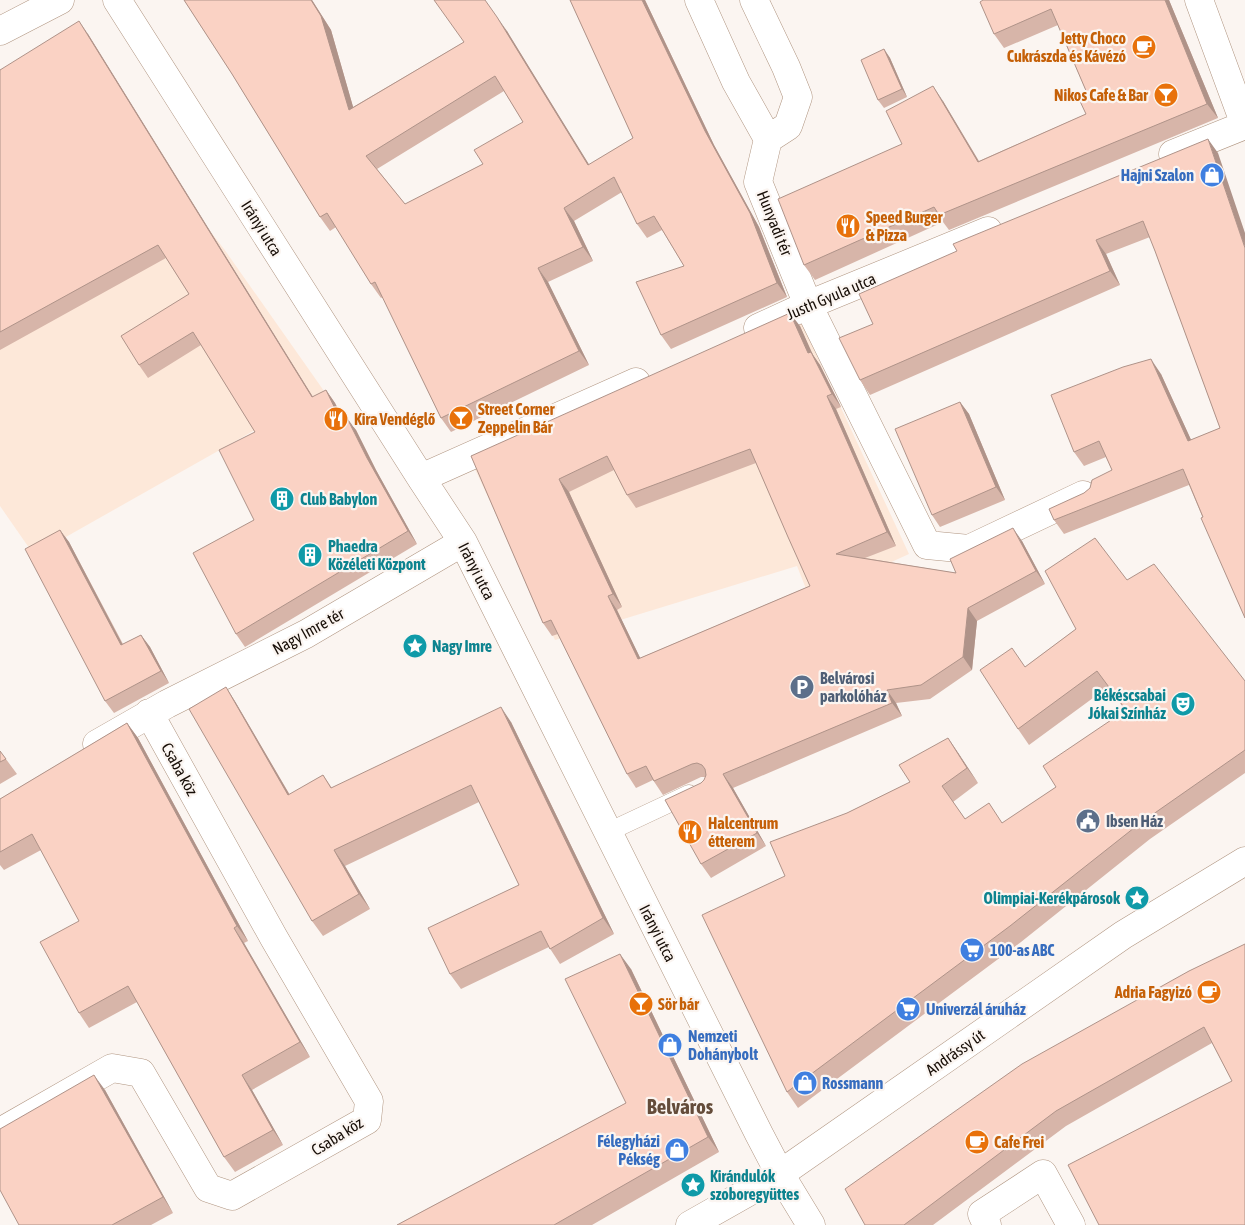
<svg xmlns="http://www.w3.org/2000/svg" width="1245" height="1225" font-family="'Asap Condensed',sans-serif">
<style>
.education{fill:#fde8d9}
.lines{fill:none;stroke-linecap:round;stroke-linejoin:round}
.lane-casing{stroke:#b09581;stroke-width:19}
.street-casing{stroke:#b09581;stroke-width:29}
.lane{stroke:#fff;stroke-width:18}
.street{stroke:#fff;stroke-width:28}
.wall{fill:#d7b5a9;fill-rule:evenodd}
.shaded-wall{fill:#af9389}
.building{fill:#fad2c4;stroke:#af9389;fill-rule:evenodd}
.labels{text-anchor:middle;stroke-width:4.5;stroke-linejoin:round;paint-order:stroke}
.food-label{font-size:16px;font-weight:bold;fill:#c56008;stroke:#fbf5f1;text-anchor:start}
.shop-label{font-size:16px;font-weight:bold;fill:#366cbe;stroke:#fbf5f1;text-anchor:start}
.street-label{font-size:16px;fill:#170e07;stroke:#fbf5f1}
.culture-label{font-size:16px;font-weight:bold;fill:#0d838f;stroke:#fbf5f1;text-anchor:start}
.service-label{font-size:16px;font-weight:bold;fill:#4e5e75;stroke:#fbf5f1;text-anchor:start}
.district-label{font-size:21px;font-weight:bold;fill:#644c3a;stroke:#fbf5f1}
</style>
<rect width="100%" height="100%" fill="#fbf5f1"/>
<!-- education -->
<path class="education" d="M77 60 224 249 324 391 34 555 0 506V102Z
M801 322 909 554 810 599 797 566 555 640 472 463Z"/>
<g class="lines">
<defs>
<path id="lane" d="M608 832 689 794"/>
<path id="street" d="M117 0 421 478 463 542 759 1134 780 1174 811 1225
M699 0 736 82 768 139 758 182 808 305 927 545 969 549 1083 495
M754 0 786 67 798 97 788 126 768 139
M1199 0 1245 125
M0 31 60 0
M1173 154 1245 125
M758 328 808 305 988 231
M421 478 636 382
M97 744 167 704 306 634 463 542
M0 1132 112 1068 141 1073 208 1188 232 1196 367 1120 369 1101 274 938 149 713
M690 1225 780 1174 1123 935 1245 861
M987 1225 982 1214 1043 1174 1071 1225"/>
</defs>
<!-- lane casing -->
<use href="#lane" class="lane-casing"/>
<!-- street casing -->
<use href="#street" class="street-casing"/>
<!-- lane -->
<use href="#lane" class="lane"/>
<!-- street -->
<use href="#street" class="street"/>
</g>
<!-- wall -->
<path class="wall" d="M184 0H312L331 30 353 107 464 42 507 31 589 165 633 138 570 0H645L714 145 759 227 787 297 671 349 661 335 684 266 662 230 647 238 637 224 622 192 574 221 593 261 548 282 589 365 451 432 441 418 383 297 381 298 371 284 336 227 330 231 320 217 232 74ZM504 91 523 122 483 164 405 204 377 169Z
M983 0H1169L1218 118 949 230 943 222 815 280 804 265 902 144 943 101 979 161 1086 114 1087 93 1058 25 1004 48 994 34Z
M88 34 313 397 326 390 335 403 344 420 356 430 376 470 417 544 245 647 236 634 254 520 255 432 201 345 148 378 139 365 189 294 166 258 0 350V70Z
M884 49 890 58 907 97 884 108 878 100Z
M1218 153 1245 618 1189 485 1064 534 1054 520 1084 493 1112 470 1106 457 1084 466 1074 452 1161 374 1191 440 1220 428 1150 237 1106 254 1120 285 870 395 860 380 873 324Z
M800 326 811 352 820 365 841 407 836 409 896 546 865 558 956 573 1022 541 1045 584 977 621 972 670 930 699 896 703 902 716 733 788 766 846 711 878 701 864V783L704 780 706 777H701L663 795 653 780 636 788 627 774 558 634 552 636 543 623 471 456ZM756 463 810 586 640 658 617 610 622 607 569 492 614 470 627 495 636 508Z
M960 402 969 414 1005 500 940 527 932 515Z
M60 530 69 542 123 644 141 635 150 647 169 683 114 713 105 701Z
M1127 580 1245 681V773L1150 839 1021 942 798 1108 787 1092 785 876 847 813 910 782 948 738 978 783 953 802 965 819 1003 823 1056 787 1125 710 1108 687 1029 745 1018 729 1025 667 1076 629Z
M226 687 236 703 290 795 323 775 332 788 511 722 614 934 560 964 549 947 461 989 450 974 519 885 479 802 345 866 370 909 323 936 312 921Z
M127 723 138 738 248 941 244 943 310 1057 252 1090 283 1145 235 1172 224 1157 137 1002 89 1028 79 1013V921L41 850 4 870 0 865V799Z
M0 751 17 774 0 784Z
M631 969 719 1152 592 1225H397L626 1103Z
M1189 971 1232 1081 1212 1043 1066 1126 933 1225H865Z
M105 1090 173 1213 151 1225H19Z"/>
<!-- shaded-wall -->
<path class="shaded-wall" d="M311 0H312L331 30 358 124 349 110Z
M642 0H645L714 145 759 227 787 297 777 283Z
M1165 0H1169L1218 118 1207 104Z
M497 17 507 31 598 179 588 165Z
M79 21 88 34 321 410 312 397Z
M884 49 890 58 907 97 902 89Z
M933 86 943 101 988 177 978 162Z
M1208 139 1218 153 1245 233V248Z
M564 208 574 221 593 261 583 247Z
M1096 240 1106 254 1120 285 1110 271Z
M538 268 548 282 589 365 579 351Z
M790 313 800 326 818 366 808 353Z
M811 352 820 365 841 407 832 394Z
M1151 359 1161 374 1198 455 1188 441Z
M326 390 335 403 350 434 341 421Z
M827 396 836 409 896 546 887 532Z
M960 402 969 414 1005 500 996 487Z
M347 418 356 430 376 470 417 544 408 531 367 458Z
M559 479 569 492 622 607 613 594Z
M1013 528 1022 541 1045 584 1036 571Z
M60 530 69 542 129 657 121 645Z
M608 596 617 610 647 672 638 659Z
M968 608 977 621 972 670 963 657Z
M141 635 150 647 169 683 161 671Z
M226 687 236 703 299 811 288 795Z
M887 690 896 703 902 716 892 703Z
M501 707 511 722 614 934 603 918Z
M127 723 138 738 248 941 237 926Z
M948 738 959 754 978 783 967 768Z
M723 774 733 788 766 846 757 833Z
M334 850 345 866 370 909 359 894Z
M234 928 244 943 310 1057 300 1042Z
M620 954 631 969 719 1152 708 1137Z
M94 1075 105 1090 173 1213 163 1197Z
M242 1075 252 1090 283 1145 273 1130Z"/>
<!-- building -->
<path class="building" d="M184 0H311L321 16 349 110 464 42 434 0H485L497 17 588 165 633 138 570 0H642L705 131 750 213 777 283 661 335 636 282 684 266 654 216 637 224 614 177 564 208 583 247 538 268 579 351 441 418 375 282 371 284 327 213 320 217 232 74ZM495 76 523 122 474 150 483 164 405 204 366 156Z
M983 0H1165L1207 104 939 215 934 207 804 265 778 199 902 144 886 111 933 86 978 162 1086 114 1078 97 1087 93 1051 9 994 34 980 2Z
M79 21 312 397 326 390 341 421 347 418 367 458 408 531 236 634 193 553 254 520 219 450 255 432 193 332 139 365 121 336 189 294 158 245 0 332V70Z
M884 49 902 89 878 100 861 60Z
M1208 139 1245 248V618L1201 518 1203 517 1183 469 1054 520 1049 509 1084 493 1090 488 1092 480 1112 470 1099 441 1074 452 1051 395 1123 367 1151 359 1188 441 1220 428 1155 251 1143 221 1096 240 1110 271 860 380 839 338 873 324 859 294 957 251 953 244Z
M790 313 808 353 811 352 832 394 827 396 887 532 836 554 956 573 950 559 1013 528 1036 571 968 608 963 657 921 685 887 690 892 703 723 774 757 833 701 864 665 800 701 783 704 780 706 775 705 769 702 765 697 763 692 764 654 781 646 766 627 774 551 620 543 623 471 456ZM750 449 788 537 810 586 638 659 608 596 613 594 559 479 607 456 627 495Z
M960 402 996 487 932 515 895 429Z
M60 530 121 645 141 635 161 671 105 701 25 549Z
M1095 538 1127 580 1154 564 1245 681V750L1139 824 1010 926 787 1092 702 915 785 876 770 842 847 813 910 782 899 765 948 738 967 768 942 786 965 819 989 803 1002 823 1056 787 1043 766 1126 710 1097 671 1018 729 980 670 1012 648 1025 667 1076 629 1045 571Z
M226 687 288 795 323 775 331 788 501 707 603 918 550 949 541 931 450 974 428 928 519 885 471 785 334 850 359 894 312 921 189 709Z
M127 723 237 926 234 928 300 1042 242 1075 273 1130 224 1157 128 986 79 1013 40 942 79 921 32 834 0 852V799Z
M0 751 6 759 0 762Z
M1245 944V1225H1099L1068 1165 1232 1081 1204 1027 1056 1111 904 1225H865L845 1189 1022 1064 1189 971Z
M620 954 708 1137 554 1225H397L626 1103 565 979Z
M94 1075 163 1197 112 1225H19L0 1190V1129Z"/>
<!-- icons -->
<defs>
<symbol id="cafe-disc" viewBox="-11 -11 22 22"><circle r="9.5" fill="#e8710a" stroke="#fbf5f1"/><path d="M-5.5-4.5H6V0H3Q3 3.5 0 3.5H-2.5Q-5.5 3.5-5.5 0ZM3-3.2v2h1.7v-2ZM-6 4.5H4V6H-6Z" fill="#fff"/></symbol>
<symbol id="bar-disc" viewBox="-11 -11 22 22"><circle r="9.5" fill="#e8710a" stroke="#fbf5f1"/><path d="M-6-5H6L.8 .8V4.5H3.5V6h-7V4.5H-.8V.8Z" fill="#fff"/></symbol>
<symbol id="shop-disc" viewBox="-11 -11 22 22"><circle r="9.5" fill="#3f7fe0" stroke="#fbf5f1"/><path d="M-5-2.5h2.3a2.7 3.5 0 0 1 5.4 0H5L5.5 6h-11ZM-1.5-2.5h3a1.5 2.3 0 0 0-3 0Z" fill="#fff"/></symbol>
<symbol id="restaurant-disc" viewBox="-11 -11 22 22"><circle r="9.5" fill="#e8710a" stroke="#fbf5f1"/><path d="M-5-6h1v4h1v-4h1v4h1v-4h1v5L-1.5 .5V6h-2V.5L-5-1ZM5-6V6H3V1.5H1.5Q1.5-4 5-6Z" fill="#fff"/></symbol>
<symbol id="building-disc" viewBox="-11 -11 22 22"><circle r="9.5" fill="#0f9aa8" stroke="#fbf5f1"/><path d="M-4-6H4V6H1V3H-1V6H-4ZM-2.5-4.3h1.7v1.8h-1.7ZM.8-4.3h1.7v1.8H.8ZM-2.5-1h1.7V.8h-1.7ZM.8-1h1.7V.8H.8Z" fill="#fff"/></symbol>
<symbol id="sight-disc" viewBox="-11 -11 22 22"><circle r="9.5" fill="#0f9aa8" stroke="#fbf5f1"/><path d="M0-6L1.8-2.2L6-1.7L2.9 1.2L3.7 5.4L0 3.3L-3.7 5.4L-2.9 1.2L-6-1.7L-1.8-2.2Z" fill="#fff"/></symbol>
<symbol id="parking-disc" viewBox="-11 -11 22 22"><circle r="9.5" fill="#5c6f8a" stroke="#fbf5f1"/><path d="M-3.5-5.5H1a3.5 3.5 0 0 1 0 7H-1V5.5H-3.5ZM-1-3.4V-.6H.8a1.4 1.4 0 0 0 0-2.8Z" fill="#fff"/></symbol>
<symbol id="theatre-disc" viewBox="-11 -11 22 22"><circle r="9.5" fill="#0f9aa8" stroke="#fbf5f1"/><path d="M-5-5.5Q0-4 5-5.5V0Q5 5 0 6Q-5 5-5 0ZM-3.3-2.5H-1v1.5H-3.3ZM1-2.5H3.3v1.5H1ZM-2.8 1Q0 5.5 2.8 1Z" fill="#fff"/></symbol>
<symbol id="civic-disc" viewBox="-11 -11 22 22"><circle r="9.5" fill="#5c6f8a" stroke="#fbf5f1"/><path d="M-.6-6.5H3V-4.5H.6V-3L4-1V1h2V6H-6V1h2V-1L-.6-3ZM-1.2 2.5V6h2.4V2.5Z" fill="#fff"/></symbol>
<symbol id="supermarket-disc" viewBox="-11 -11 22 22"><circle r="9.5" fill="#3f7fe0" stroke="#fbf5f1"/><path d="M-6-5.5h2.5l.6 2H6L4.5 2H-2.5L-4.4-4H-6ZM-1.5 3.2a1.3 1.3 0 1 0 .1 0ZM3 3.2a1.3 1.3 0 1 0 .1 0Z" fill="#fff"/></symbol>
</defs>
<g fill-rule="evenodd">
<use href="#cafe-disc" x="1130" y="33" width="28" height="28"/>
<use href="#bar-disc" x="1152" y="81" width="28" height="28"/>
<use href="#shop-disc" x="1198" y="161" width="28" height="28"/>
<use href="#restaurant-disc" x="834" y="212" width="28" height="28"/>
<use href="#bar-disc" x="447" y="404" width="28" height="28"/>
<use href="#restaurant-disc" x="322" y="405" width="28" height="28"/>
<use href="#building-disc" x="268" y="485" width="28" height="28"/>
<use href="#building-disc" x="296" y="541" width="28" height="28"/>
<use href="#sight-disc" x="401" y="632" width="28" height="28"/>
<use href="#parking-disc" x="788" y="673" width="28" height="28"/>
<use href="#theatre-disc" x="1169" y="690" width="28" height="28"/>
<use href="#civic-disc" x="1074" y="807" width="28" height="28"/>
<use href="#restaurant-disc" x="676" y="818" width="28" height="28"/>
<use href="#sight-disc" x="1123" y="884" width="28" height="28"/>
<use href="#supermarket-disc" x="958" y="936" width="28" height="28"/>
<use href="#cafe-disc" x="1195" y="978" width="28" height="28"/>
<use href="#bar-disc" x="627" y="990" width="28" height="28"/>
<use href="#supermarket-disc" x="894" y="995" width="28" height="28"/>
<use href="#shop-disc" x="656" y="1031" width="28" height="28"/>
<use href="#shop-disc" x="791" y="1069" width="28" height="28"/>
<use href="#cafe-disc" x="963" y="1128" width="28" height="28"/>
<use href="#shop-disc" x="663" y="1136" width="28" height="28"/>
<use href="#sight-disc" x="679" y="1171" width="28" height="28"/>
</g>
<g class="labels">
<!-- food labels -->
<g class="food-label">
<text x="1126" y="44" text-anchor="end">Jetty Choco<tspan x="1126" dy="18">Cukrászda és Kávézó</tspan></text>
<text x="1148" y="101" text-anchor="end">Nikos Cafe &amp; Bar</text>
<text x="866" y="223">Speed Burger<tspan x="866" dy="18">&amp; Pizza</tspan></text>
<text x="478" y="415">Street Corner<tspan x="478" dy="18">Zeppelin Bár</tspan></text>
<text x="354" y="425">Kira Vendéglő</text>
<text x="708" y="829">Halcentrum<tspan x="708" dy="18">étterem</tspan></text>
<text x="1192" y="998" text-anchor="end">Adria Fagyizó</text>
<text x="658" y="1010">Sör bár</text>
<text x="994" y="1148">Cafe Frei</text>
</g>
<!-- shop labels -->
<g class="shop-label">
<text x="1194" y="181" text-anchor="end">Hajni Szalon</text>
<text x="990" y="956">100-as ABC</text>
<text x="926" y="1015">Univerzál áruház</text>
<text x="688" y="1042">Nemzeti<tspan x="688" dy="18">Dohánybolt</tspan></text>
<text x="822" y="1089">Rossmann</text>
<text x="660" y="1147" text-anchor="end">Félegyházi<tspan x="660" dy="18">Pékség</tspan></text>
</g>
<!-- street labels -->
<g class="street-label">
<text transform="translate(775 223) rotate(68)" y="6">Hunyadi tér</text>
<text transform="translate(262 228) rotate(58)" y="6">Irányi utca</text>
<text transform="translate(831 296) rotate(-23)" y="6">Justh Gyula utca</text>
<text transform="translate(477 571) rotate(63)" y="6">Irányi utca</text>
<text transform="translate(308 631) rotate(-29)" y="6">Nagy Imre tér</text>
<text transform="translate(180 769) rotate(61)" y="6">Csaba köz</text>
<text transform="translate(658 933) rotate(63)" y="6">Irányi utca</text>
<text transform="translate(955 1052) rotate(-35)" y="6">Andrássy út</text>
<text transform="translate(337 1136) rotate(-32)" y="6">Csaba köz</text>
</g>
<!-- culture labels -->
<g class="culture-label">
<text x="300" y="505">Club Babylon</text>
<text x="328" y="552">Phaedra<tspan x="328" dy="18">Közéleti Központ</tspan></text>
<text x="432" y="652">Nagy Imre</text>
<text x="1166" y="701" text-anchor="end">Békéscsabai<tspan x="1166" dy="18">Jókai Színház</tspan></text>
<text x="1120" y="904" text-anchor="end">Olimpiai-Kerékpárosok</text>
<text x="710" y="1182">Kirándulók<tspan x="710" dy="18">szoboregyüttes</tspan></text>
</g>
<!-- service labels -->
<g class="service-label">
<text x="820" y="684">Belvárosi<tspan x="820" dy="18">parkolóház</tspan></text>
<text x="1106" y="827">Ibsen Ház</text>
</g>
<!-- district labels -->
<g class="district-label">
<text x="680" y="1114">Belváros</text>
</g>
</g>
</svg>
